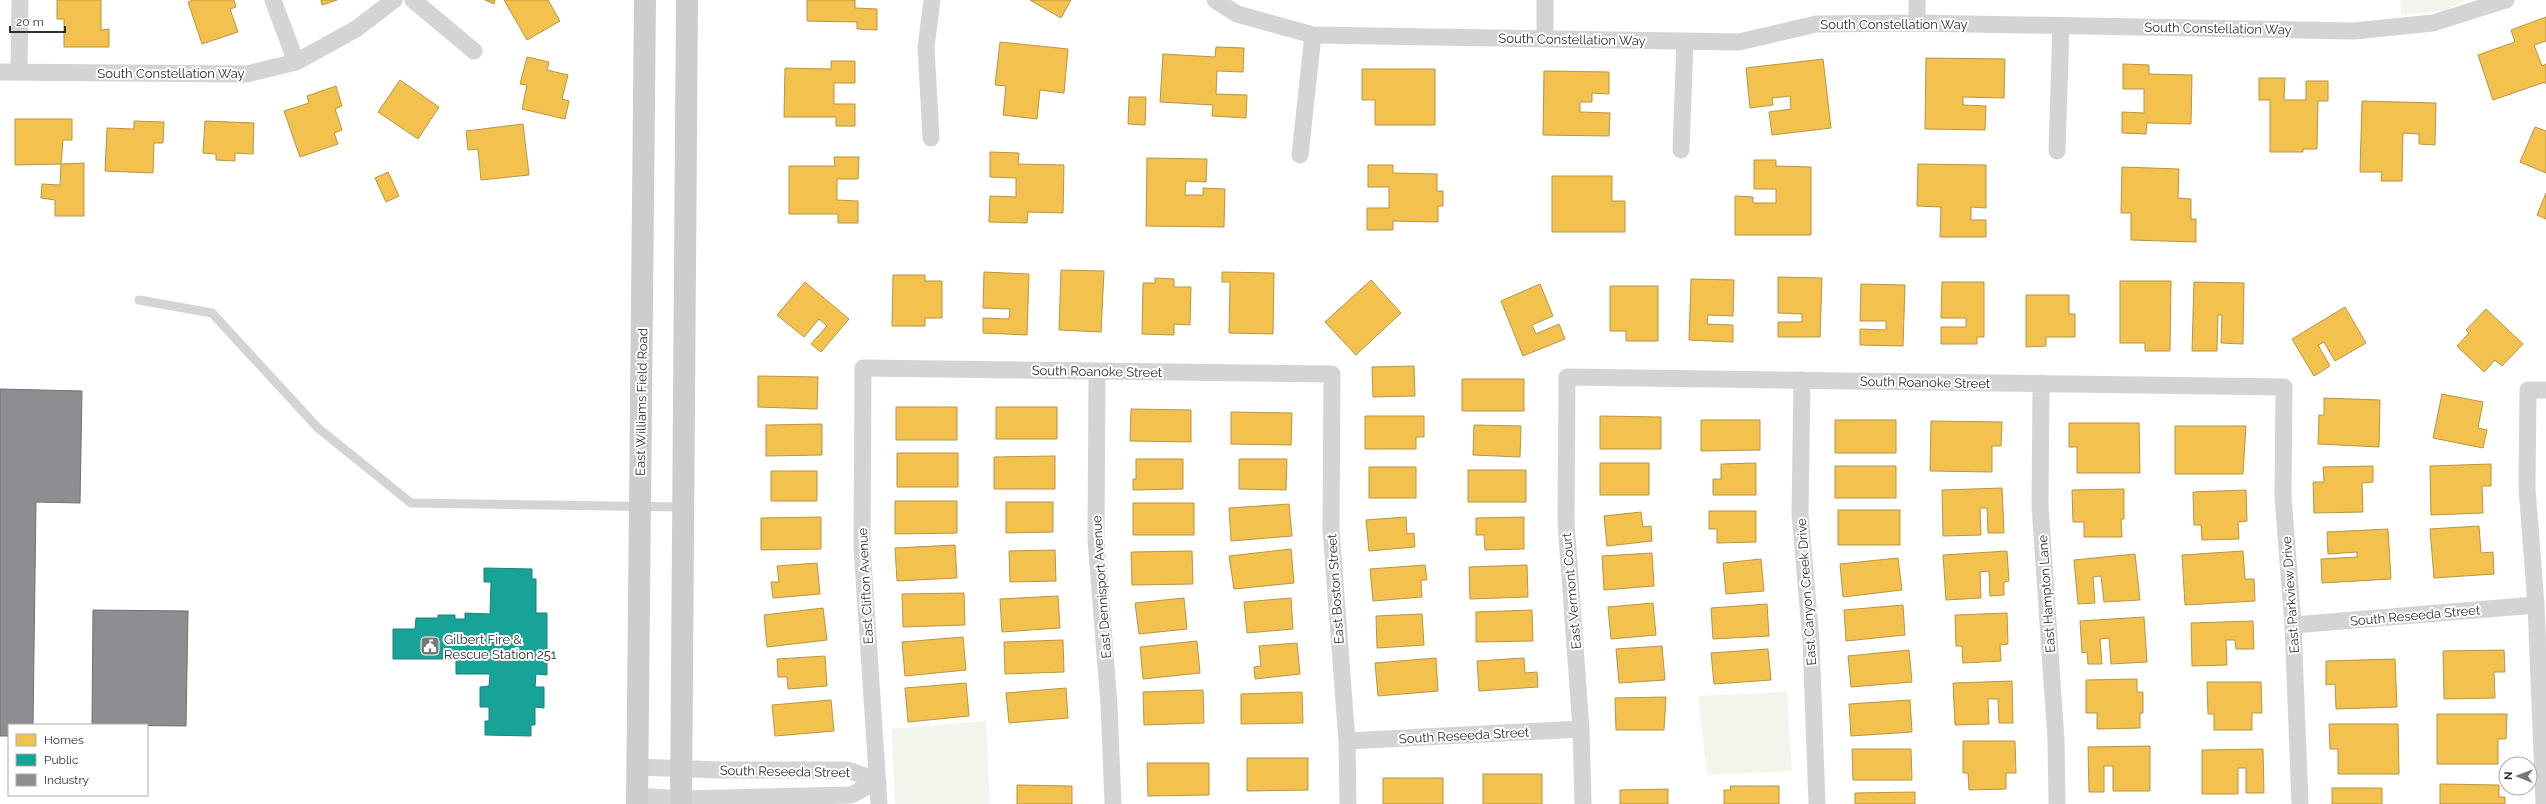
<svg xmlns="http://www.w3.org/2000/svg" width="2546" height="804" font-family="Raleway,sans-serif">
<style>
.green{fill:#f1f5eb}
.homes{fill:#f2c14e;stroke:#b89545}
.public{fill:#17a398;stroke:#1e8078}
.industry{fill:#8d8d92;stroke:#717174}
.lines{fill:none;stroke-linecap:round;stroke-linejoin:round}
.service{stroke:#d4d4d4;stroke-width:9}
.minor{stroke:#d4d4d4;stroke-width:17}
.secondary{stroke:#cdcdcd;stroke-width:22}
.labels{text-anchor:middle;stroke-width:4;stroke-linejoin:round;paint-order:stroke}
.street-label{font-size:13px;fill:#2f2f2f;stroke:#fff}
.poi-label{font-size:13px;fill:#2f2f2f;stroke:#fff;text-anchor:start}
</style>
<rect width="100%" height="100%" fill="#fff"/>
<!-- green -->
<path class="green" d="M2400 0H2466L2446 10 2401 15Z
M1787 692 1792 771 1707 775 1698 696Z
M986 721 990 804H895L892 729Z"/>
<!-- homes -->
<path class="homes" d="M57 0H101V30L109 29V47H64V19H57Z
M193 0H234L236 7 230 9 238 32 202 44 188 2Z
M321 0H337L322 5Z
M485 0H495L494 4Z
M504 0H548L560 21 527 40Z
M807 0H855V8L877 9V30L857 29V22L807 21Z
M1030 0H1071L1061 18Z
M2546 17V41L2534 45 2542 66 2546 64V84L2545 82 2493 100 2478 55 2515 42 2511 30Z
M1000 42 1068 49 1064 93 1040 90 1037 119 1003 115 1006 86 995 85Z
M1216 47 1244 48 1243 72 1217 71 1216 94 1247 95 1246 118 1212 116 1213 105 1160 102 1163 54 1215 57Z
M527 57 549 62 547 70 568 75 562 99 569 101 565 119 522 109 527 85 520 84Z
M1926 58 2005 59 2004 98 1963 97V105L1986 106 1985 130 1925 129Z
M1823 59 1831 128 1772 135 1769 112 1791 109 1790 96 1772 98 1773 105 1750 108 1746 68Z
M831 61H855V83H834V104H855V126H836V117H784L785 68 831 69Z
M2123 64 2149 65V74L2192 75 2191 124 2147 123 2146 134 2122 133V112L2144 113V89H2123Z
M1362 69H1435V125H1375V100H1362Z
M1544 71 1609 72V94L1592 93V102H1580V112L1610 113 1609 136 1543 135Z
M2259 78H2285L2284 100H2306V81H2328V101H2318L2317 149H2303V152H2270V100H2259Z
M400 80 439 107 418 139 378 112Z
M336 86 342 106 335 109 342 130 334 133 338 144 300 157 284 111 309 103 307 96Z
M1129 97H1146L1145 125 1128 124Z
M2362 101 2436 103 2435 145 2419 144V134L2403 133 2402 181H2381L2382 172H2360Z
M15 119H72V140H63L61 164 15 165Z
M134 121 164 122 163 143H154L153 173 105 171 107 128 134 129Z
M205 121 254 123 253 154 235 153V161L216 160V154L203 153Z
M523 124 529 175 481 180 478 149 468 150 466 131Z
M2535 127 2546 131V173L2520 162Z
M990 152 1019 153 1018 164 1064 165 1063 213 1028 212 1027 223 989 222 990 196 1016 197V178L990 177Z
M834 157H859L858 179H837V200L858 201V223H838V214H789V166H835Z
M1147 158 1207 159 1206 182 1186 181 1185 195H1203V188L1225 189 1224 227 1146 226Z
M1754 160H1776V166L1811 167V235H1735V196L1753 197V203H1776V189H1754Z
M84 163V216H55V200L41 198 42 184 60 185 61 164Z
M1918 164 1986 165V208L1971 207V220H1986V237H1940L1941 207 1917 206Z
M1368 165H1393V173L1437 174V191H1443V206H1438V222L1393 221V230H1367V208H1389V187H1368Z
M2122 167 2179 169 2178 198 2191 199V219H2196V242L2131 240V213H2121Z
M388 172 399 196 386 202 375 178Z
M1552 176H1612V201H1625V232H1552Z
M2546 193V219L2537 215Z
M1061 270 1104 271 1101 332 1059 330Z
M984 272 1029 274 1027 335 983 333V318L1009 319 1010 309 983 308Z
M1222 272 1274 273 1273 334 1229 333 1230 282H1222Z
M893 275H925V281H942V318H925V326H892Z
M1778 277 1822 278 1820 337H1778V322H1802V314L1778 313Z
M1155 278 1174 279V287H1191L1190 325 1174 324V335L1142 334 1143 283H1155Z
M1691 279 1734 280 1733 316 1708 315 1707 324 1733 325V342L1689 340Z
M1371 280 1401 313 1356 355 1325 322Z
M2120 281H2171L2170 351H2145V343H2120Z
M805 282 849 319 821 352 811 344 827 326 819 319 804 337 777 315Z
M1942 282H1984V337H1977V344H1941V327H1966V318H1941Z
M2194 282 2244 283 2243 344 2221 343 2222 315H2218L2217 351H2192Z
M1540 284 1553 316 1532 325 1536 334 1559 324 1565 339 1523 356 1501 301Z
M1861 284 1905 285 1903 346 1860 345V329L1886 330V321H1860Z
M1610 286H1658V341H1626V331H1610Z
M2026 295H2069V314H2075V337H2046V346L2026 347Z
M2345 307 2366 343 2335 361 2324 342 2318 345 2330 366 2314 376 2292 339Z
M2486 309 2523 344 2502 366 2495 360 2484 372 2457 346 2469 333 2466 330Z
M1414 366 1415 396 1373 397 1372 367Z
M758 376 818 377 817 409 758 407Z
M1462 379H1524V411H1462Z
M2442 394 2483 402 2478 428 2487 430 2483 448 2433 438Z
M2324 398 2380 400 2379 447 2318 444 2319 415H2324Z
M896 407H957V440H896Z
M996 407H1057V439H996Z
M1131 409 1191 410V442L1130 441Z
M1231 412 1292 413 1291 445 1231 444Z
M1365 416H1424V437H1416V449H1365Z
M1600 416 1661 417V449H1600Z
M1701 420H1760V450L1701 451Z
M1835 420H1896V453H1835Z
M1931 421 2002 422 2001 446H1992V472L1930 471Z
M2069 423H2139L2140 473H2077V447H2069Z
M822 424V455L766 456V425Z
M1474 425 1521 426 1520 457 1473 455Z
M2175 426H2246L2243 474H2175Z
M897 453H958V487H897Z
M1055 456V489H994V457Z
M1136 459H1183V489L1133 490V479H1136Z
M1239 459H1287L1286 490 1239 489Z
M1600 463H1649V495H1600Z
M1756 463V495H1713V479H1721V464Z
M2491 464V486H2482L2483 513 2431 515 2430 466Z
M1835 466H1896V498H1835Z
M2373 466V482L2362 483 2363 512 2314 513 2313 482H2324L2323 467Z
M1369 467H1416V498H1369Z
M1468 470H1526V502H1468Z
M771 471H817V501H771Z
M2002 488 2004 533H1988L1987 508H1980L1981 535 1943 536 1942 490Z
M2124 489V519H2121L2122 537H2084V522H2073L2072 490Z
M2246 490 2247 521 2238 522 2239 539 2202 540 2201 525H2194L2193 492Z
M895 501H957V533L895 534Z
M1006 502H1053V532L1006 533Z
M1133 503H1194V535H1133Z
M1289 504 1292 536 1231 541 1229 508Z
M1838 510H1900V545H1838Z
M1709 511H1756V542L1717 543V529H1709Z
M1641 512 1643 527 1651 526 1652 541 1607 546 1604 516Z
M821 517V549L761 550V518Z
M1406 517 1407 534 1414 533 1415 547 1369 551 1366 520Z
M1524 517V549L1485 550 1484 535H1476V518Z
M2479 526 2481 553 2493 552 2494 574 2434 578 2430 529Z
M2388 529 2391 579 2322 583 2321 559 2357 557V552L2328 554 2327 532Z
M955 545 957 578 897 581 895 548Z
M1291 549 1294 583 1234 589 1229 556Z
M1055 550 1056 581 1010 582 1009 551Z
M1192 551 1193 584 1132 585 1131 552Z
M2007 551 2009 581 2004 582V595L1990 596 1989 571 1980 572 1981 598 1946 600 1943 555Z
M2243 551 2245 579H2254L2255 601 2185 605 2182 555Z
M1652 553 1654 586 1604 590 1602 556Z
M2135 554 2140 600 2104 602 2101 576 2093 577 2095 603 2078 604 2074 560Z
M1898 558 1902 590 1843 597 1840 564Z
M1761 559 1764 591 1726 594 1723 563Z
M817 563 820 594 773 598 771 582H779L777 566Z
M1425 565 1427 580H1421L1422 597 1373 601 1370 569Z
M1527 565 1528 597 1470 599 1469 567Z
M964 593 965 625 903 627 902 594Z
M1058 596 1060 628 1002 632 1000 599Z
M1184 598 1187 629 1139 634 1135 603Z
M1291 598 1293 629 1247 633 1244 602Z
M1653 603 1656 635 1611 639 1608 607Z
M1767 604 1769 636 1713 639 1711 608Z
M1903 605 1905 635 1846 641 1844 610Z
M823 608 827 640 767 647 764 615Z
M1532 610 1533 641 1476 642V612Z
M2007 613 2008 644 2000 645 2001 661 1963 663 1962 646H1956L1955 615Z
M1422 614 1424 645 1377 648 1376 616Z
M2144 617 2147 662 2111 664 2109 638 2100 639 2102 664H2088L2087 652 2082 653 2080 621Z
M2253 621 2254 649H2236L2235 640H2226L2227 665 2192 666 2191 623Z
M963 637 966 670 905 676 902 642Z
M1063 640 1064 672 1005 674 1004 642Z
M1197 641 1200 673 1143 679 1140 647Z
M1297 643 1300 674 1255 679 1254 667 1261 666 1259 646Z
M1662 646 1665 680 1619 683 1616 649Z
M1768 649 1771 680 1714 684 1711 653Z
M1909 650 1912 682 1851 687 1848 656Z
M2504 650 2505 672H2494L2495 698 2444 699 2443 651Z
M825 656 827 686 788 689 787 677H778L777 659Z
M1436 658 1438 691 1378 696 1375 663Z
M1524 658 1525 673 1537 672 1538 687 1479 691 1477 661Z
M2395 659 2397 707 2336 709 2335 684 2326 685V661Z
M2137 679V692H2143V713H2140V728L2097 729V713H2086V680Z
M2012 681 2013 723H1999L1998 699H1988L1989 724 1955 725 1953 683Z
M2207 682H2261L2262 713H2252V730H2214V714H2208Z
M966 683 969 716 908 722 905 688Z
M1066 688 1068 718 1009 723 1006 693Z
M1203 690 1204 723 1144 725 1143 692Z
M1302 692 1303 723 1241 724V694Z
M1666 697 1664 730H1616L1615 698Z
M831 700 834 731 775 736 772 705Z
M1910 700 1912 732 1851 736 1849 704Z
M2437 714H2507L2506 739H2498V764H2437Z
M2329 724H2398L2399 774H2338V749H2330Z
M1963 741H2015L2016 773H2006V789L1969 790 1968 773H1963Z
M2150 746V791H2113V766H2104V792H2089L2088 747Z
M1852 749H1911L1912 780H1853Z
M2263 749 2264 793H2246V768H2238V794H2202V750Z
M1247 758H1308V790L1247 791Z
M1147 763H1209V795L1148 796Z
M1483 774H1542V804H1483Z
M1383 778H1443V804H1383Z
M2440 784 2499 785V797H2505V804H2440Z
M1017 785 1072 786V804H1017Z
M1730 786H1779V804H1724V790H1731Z
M2332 788H2382V804H2332Z
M1668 789V804H1620V790Z
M1915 792V804H1855V793Z"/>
<!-- public -->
<path class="public" d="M484 568 532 569V579H536V613H547V675L536 674 535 687H544V708L535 707V725H531V736L485 735V721H489V707H480V687L489 686 490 674H456V659H393V629H415L416 618H438V615H455V619H465V613L490 614 491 582H484Z"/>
<!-- industry -->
<path class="industry" d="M0 389 82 391 80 503 36 502 33 725H9V736H0Z
M93 610 188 611 186 726 92 725Z"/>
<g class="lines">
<!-- service -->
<path class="service" d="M139 300 212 313 318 428 411 503 683 507"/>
<!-- minor -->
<path class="minor" d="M273 0 296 62
M413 0 474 51
M1215 0 1237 14 1313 35 1739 42 1816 24 1917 23 2354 31 2433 23 2506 0
M1917 23V0
M1545 39V0
M0 72 247 74 296 62 356 29 394 0
M19 72 20 0
M931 138 926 47 932 0
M1681 150 1685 41
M2057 151 2061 26
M1300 155 1313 35
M1097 371 1096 539 1109 705 1113 804
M1802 380 1800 514 1811 641 1817 804
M2041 383 2040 506 2056 740 2057 804
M2293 625 2536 605
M1347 741 1581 729
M637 767 720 770H848L878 781
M637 796 681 799 851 795 878 781
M879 804 862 547 863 368 1332 374 1331 530 1347 741 1348 804
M1583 804 1581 729 1566 522 1567 377 2284 387 2283 497 2293 625 2300 804
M2544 804 2536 605 2527 488 2528 390H2546"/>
<!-- secondary -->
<path class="secondary" d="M637 804 645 0
M681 804 687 0"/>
</g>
<!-- icons -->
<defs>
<symbol id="civic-square" viewBox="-11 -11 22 22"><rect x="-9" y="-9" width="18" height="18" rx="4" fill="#787878" stroke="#fff"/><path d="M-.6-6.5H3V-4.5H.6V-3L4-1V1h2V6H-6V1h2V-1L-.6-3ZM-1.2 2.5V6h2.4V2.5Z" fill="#fff"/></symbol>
</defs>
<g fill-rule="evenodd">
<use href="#civic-square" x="419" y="635" width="22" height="22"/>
</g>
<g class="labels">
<!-- street labels -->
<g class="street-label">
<text x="1894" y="29">South Constellation Way</text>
<text transform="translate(2218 28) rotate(1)" y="5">South Constellation Way</text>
<text transform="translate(1572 39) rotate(1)" y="5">South Constellation Way</text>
<text x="171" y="78">South Constellation Way</text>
<text transform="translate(1097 371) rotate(1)" y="5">South Roanoke Street</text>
<text transform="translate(1925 382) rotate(1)" y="5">South Roanoke Street</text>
<text transform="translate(641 402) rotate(-89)" y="5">East Williams Field Road</text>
<text transform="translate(865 586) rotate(-93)" y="5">East Clifton Avenue</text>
<text transform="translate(1101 587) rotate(-94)" y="5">East Dennisport Avenue</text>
<text transform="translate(1335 589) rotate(-94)" y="5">East Boston Street</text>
<text transform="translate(1571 591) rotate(-95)" y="5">East Vermont Court</text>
<text transform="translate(1806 592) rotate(-94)" y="5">East Canyon Creek Drive</text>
<text transform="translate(2046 594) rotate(-94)" y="5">East Hampton Lane</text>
<text transform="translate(2290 595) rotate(-94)" y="5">East Parkview Drive</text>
<text transform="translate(2415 615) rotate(-5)" y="5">South Reseeda Street</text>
<text transform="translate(1464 735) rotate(-3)" y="5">South Reseeda Street</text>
<text transform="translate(785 771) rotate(1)" y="5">South Reseeda Street</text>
</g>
<!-- poi labels -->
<g class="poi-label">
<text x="444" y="644">Gilbert Fire &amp;<tspan x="444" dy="15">Rescue Station 251</tspan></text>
</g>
</g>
<!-- legend -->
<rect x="8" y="724" width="140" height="72" fill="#ffffff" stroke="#acacac"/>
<rect x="16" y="734" width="20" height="12" fill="#f2c14e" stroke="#acacac"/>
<text x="44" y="744" font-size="12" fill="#2f2f2f">Homes</text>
<rect x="16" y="754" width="20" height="12" fill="#17a398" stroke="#acacac"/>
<text x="44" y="764" font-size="12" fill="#2f2f2f">Public</text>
<rect x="16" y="774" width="20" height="12" fill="#8d8d92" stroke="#acacac"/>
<text x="44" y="784" font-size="12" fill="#2f2f2f">Industry</text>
<!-- north arrow -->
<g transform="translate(2518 776) rotate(271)"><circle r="19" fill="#ffffff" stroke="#acacac"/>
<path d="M0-3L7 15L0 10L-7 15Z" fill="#787878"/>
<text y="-6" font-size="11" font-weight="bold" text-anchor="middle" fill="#2f2f2f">N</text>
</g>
<!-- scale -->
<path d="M10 26v6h55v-6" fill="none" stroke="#2f2f2f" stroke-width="2"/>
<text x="16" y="26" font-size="12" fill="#2f2f2f" stroke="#ffffff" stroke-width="3" paint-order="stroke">20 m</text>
</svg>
